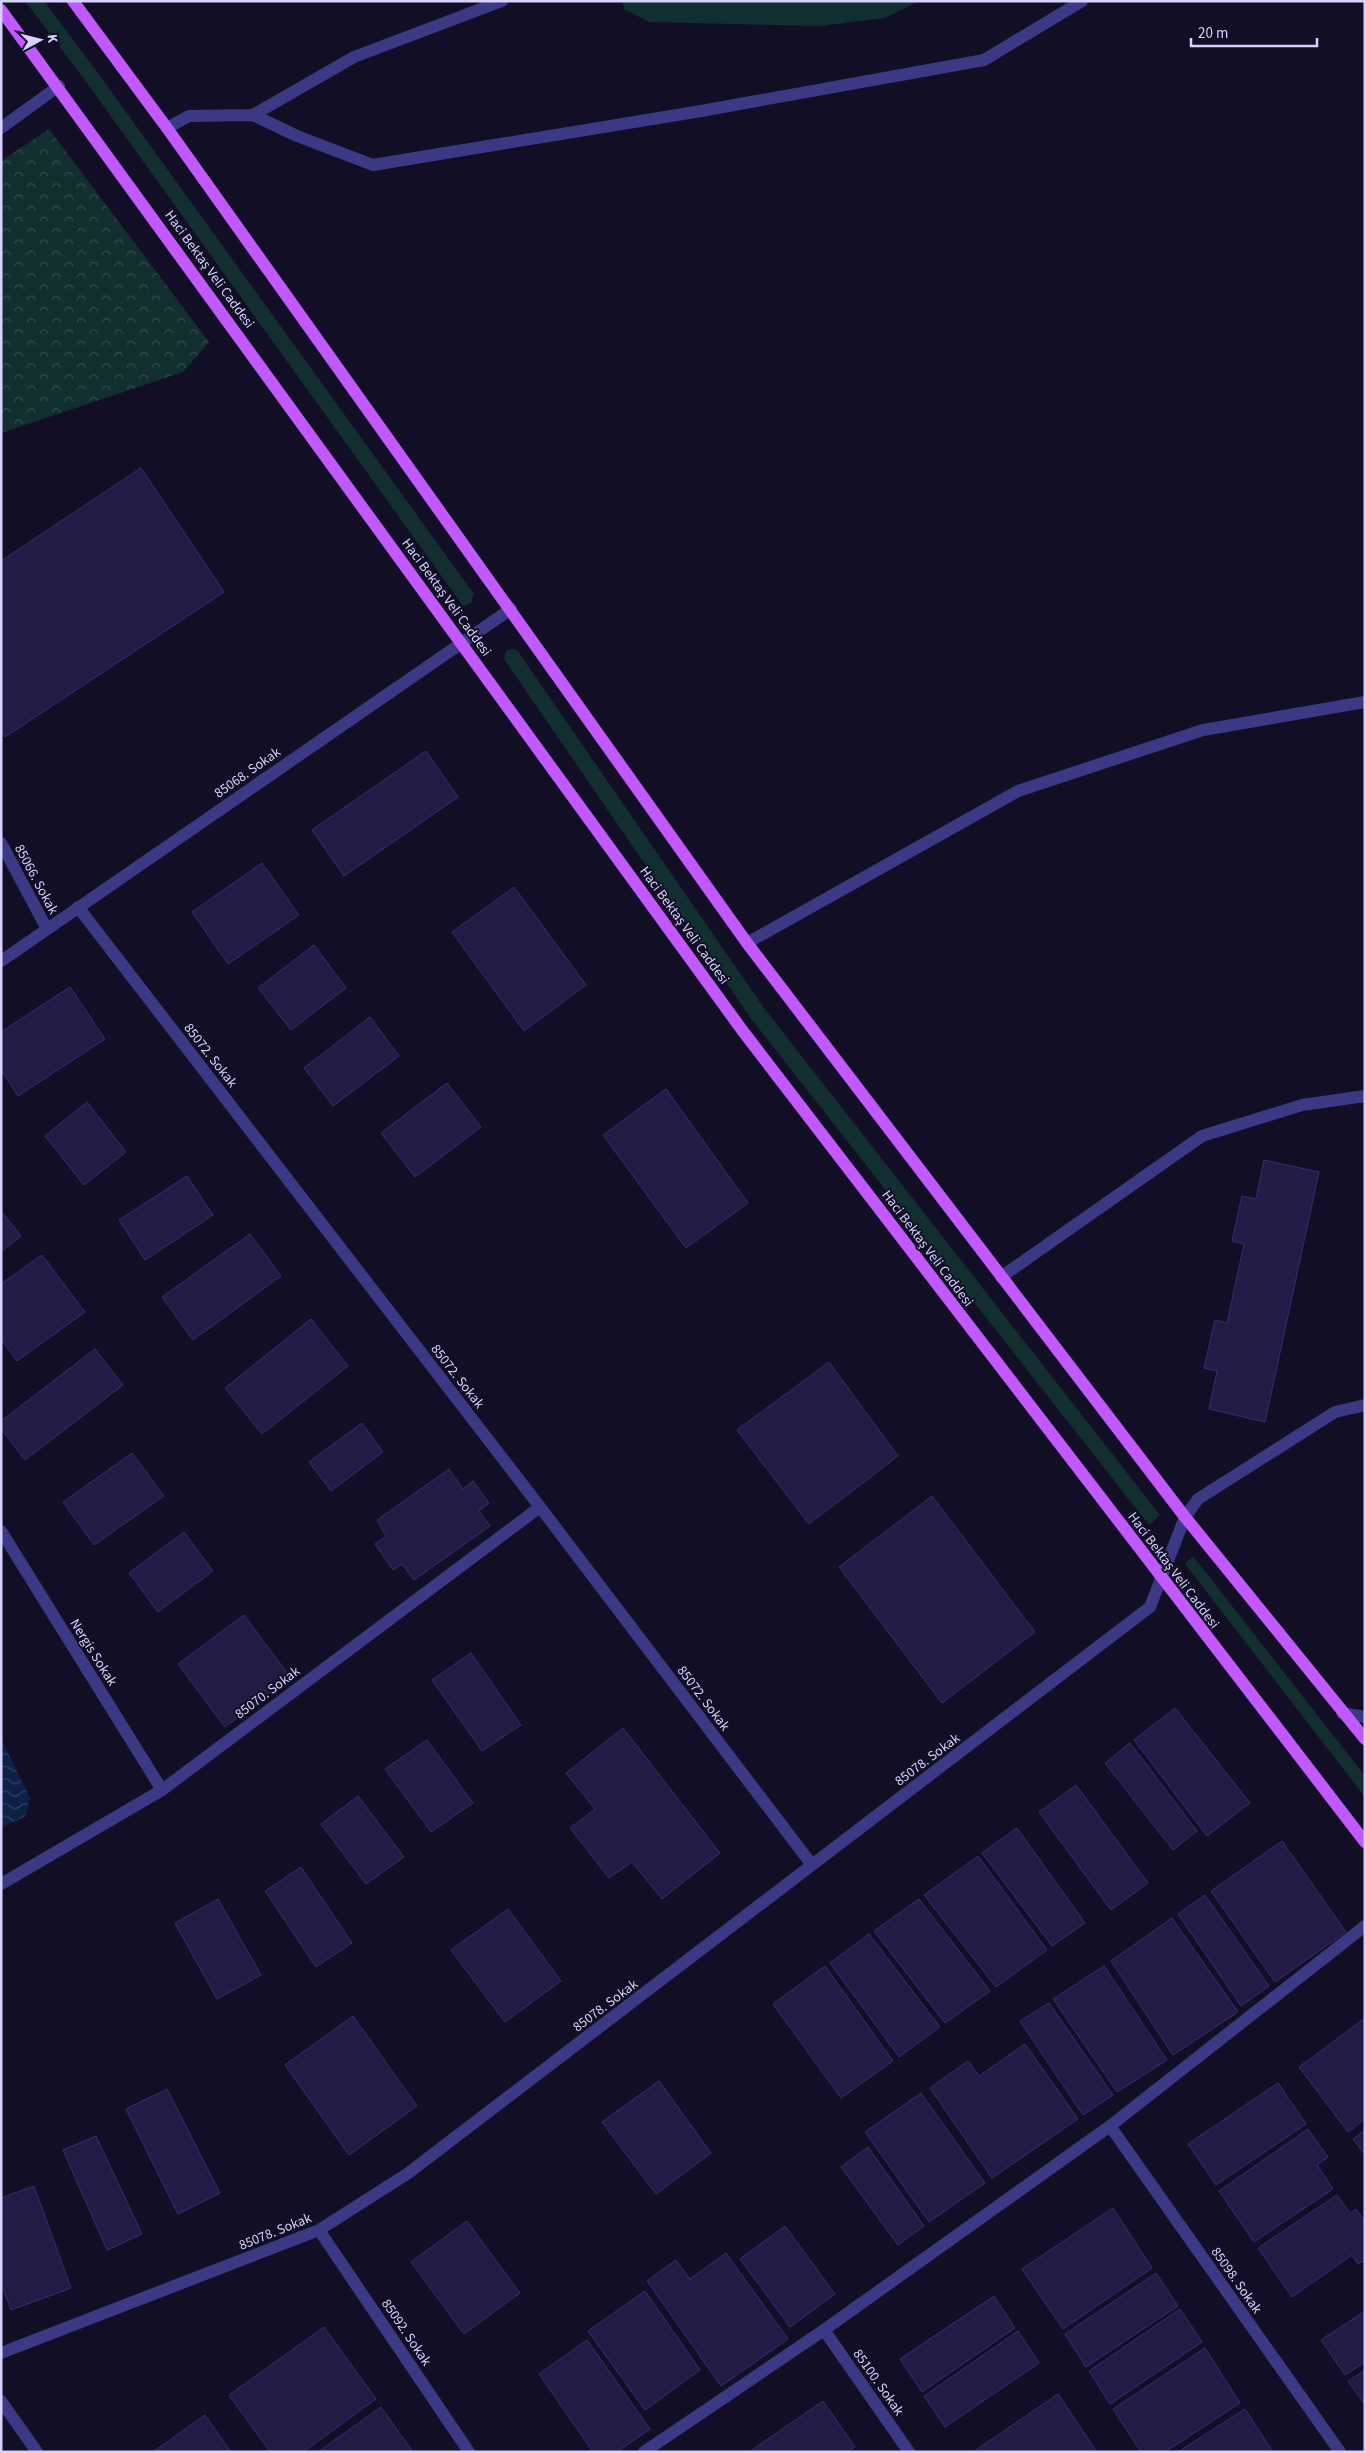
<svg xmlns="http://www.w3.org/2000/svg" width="1366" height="2453" font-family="'Source Sans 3',sans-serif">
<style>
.grass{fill:#112f2e}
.park{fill:url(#park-crowns)}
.water{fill:url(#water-waves)}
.building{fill:#231a46;stroke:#3a2c72}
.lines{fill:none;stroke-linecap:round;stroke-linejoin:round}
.minor{stroke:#3c3984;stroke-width:12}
.major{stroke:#c159ff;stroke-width:12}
.labels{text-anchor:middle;stroke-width:4;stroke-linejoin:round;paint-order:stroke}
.street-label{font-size:14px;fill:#d7d2ff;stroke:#120e25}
</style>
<defs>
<pattern id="park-crowns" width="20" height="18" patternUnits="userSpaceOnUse" patternTransform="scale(1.25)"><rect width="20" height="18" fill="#112f2e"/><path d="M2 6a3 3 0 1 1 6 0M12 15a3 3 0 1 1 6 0" fill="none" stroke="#334c4d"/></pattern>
<pattern id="water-waves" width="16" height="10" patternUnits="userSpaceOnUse" patternTransform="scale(1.25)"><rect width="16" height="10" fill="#0c2147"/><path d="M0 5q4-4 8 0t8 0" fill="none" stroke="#2f4063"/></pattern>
</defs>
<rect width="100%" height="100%" fill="#120e25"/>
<!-- grass -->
<path class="grass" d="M25 1H44L95 69 474 594 471 603 463 606 84 79Z
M622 1H919L885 18 820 26 649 22 624 9Z
M512 649 517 650 764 1008 1160 1515 1149 1525 752 1020 504 659 506 651Z
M1193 1556 1365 1776V1797L1185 1564Z"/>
<!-- park -->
<path class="park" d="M49 129 209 342 183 372 1 433V161Z"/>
<!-- water -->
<path class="water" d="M1 1739 30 1798 26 1816 1 1828Z"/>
<!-- building -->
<path class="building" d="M141 468 224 592 5 737 1 731V561Z
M426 751 458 797 344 876 312 830Z
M262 863 299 915 228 964 192 912Z
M514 887 586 985 524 1031 452 932Z
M314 945 346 988 291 1030 258 988Z
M70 987 105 1039 18 1096 1 1070V1032Z
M370 1017 399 1056 333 1106 304 1068Z
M447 1083 481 1127 415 1177 381 1133Z
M666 1089 748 1203 686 1248 603 1135Z
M87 1102 126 1152 84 1185 45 1136Z
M1264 1160 1319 1172 1265 1422 1209 1409 1217 1371 1204 1368 1215 1320 1227 1323 1244 1244 1232 1241 1242 1196 1256 1199Z
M187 1176 213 1215 145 1260 119 1220Z
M1 1211 21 1236 1 1252Z
M250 1234 281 1276 193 1340 162 1297Z
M42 1255 85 1312 17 1361 1 1339V1284Z
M311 1319 348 1366 262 1434 225 1388Z
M95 1349 123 1385 25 1460 1 1429V1421Z
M829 1362 898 1456 809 1524 737 1430Z
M362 1423 383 1452 331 1491 309 1462Z
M132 1453 164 1496 94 1545 63 1502Z
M449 1469 463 1489 473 1481 489 1503 479 1511 490 1526 414 1580 402 1564 393 1570 375 1544 386 1536 377 1520Z
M932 1496 1035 1632 942 1703 839 1567Z
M184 1532 213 1571 158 1612 129 1573Z
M244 1615 291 1678 225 1727 178 1664Z
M471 1653 521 1725 482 1751 432 1680Z
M1175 1708 1250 1803 1207 1836 1134 1740Z
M623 1728 720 1853 662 1899 632 1862 609 1878 570 1828 595 1809 566 1773Z
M427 1740 473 1803 431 1832 385 1769Z
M1130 1743 1197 1831 1173 1850 1105 1763Z
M1076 1785 1148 1883 1111 1910 1039 1812Z
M358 1796 404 1857 366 1884 321 1824Z
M1017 1828 1085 1923 1052 1946 982 1853Z
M1282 1841 1346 1932 1275 1982 1211 1891Z
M978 1856 1047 1950 996 1987 924 1895Z
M301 1867 352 1943 316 1967 265 1891Z
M1205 1895 1269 1986 1241 2006 1178 1914Z
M218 1899 261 1975 217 1999 175 1923Z
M919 1899 990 1991 945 2023 874 1931Z
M508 1909 561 1981 505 2022 451 1950Z
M1172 1918 1238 2012 1173 2055 1111 1961Z
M869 1934 940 2027 899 2057 830 1963Z
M825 1966 893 2061 841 2098 773 2004Z
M1104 1966 1167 2060 1117 2092 1053 1999Z
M1049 2003 1113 2095 1083 2115 1020 2021Z
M353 2016 417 2106 349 2155 285 2065Z
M1365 2018V2119L1348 2132 1299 2067Z
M1025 2044 1078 2119 992 2178 930 2088 968 2061 979 2076Z
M659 2081 711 2153 656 2194 602 2122Z
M1278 2083 1306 2124 1216 2185 1188 2144Z
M167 2089 220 2193 178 2214 126 2109Z
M921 2093 985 2183 929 2222 865 2132Z
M1308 2129 1328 2157 1317 2165 1333 2189 1254 2242 1219 2191Z
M1365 2130V2155L1353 2139Z
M96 2136 142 2234 107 2250 63 2150Z
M868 2147 924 2226 898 2245 841 2167Z
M34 2186 71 2288 11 2310 1 2283V2198Z
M1337 2195 1350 2213 1356 2209 1365 2222V2260L1358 2264 1352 2255 1292 2297 1258 2248Z
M1113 2208 1152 2268 1063 2329 1022 2269Z
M467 2221 520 2293 464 2334 411 2262Z
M785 2226 835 2294 790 2327 740 2259Z
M726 2253 788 2339 721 2386 647 2281 676 2260 690 2279Z
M1156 2273 1178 2306 1086 2367 1065 2334Z
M645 2291 700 2370 645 2410 588 2331Z
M994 2296 1015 2328 922 2392 900 2359Z
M1180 2309 1202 2342 1110 2404 1089 2371Z
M1365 2311V2362L1345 2375 1321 2340Z
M324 2327 376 2399 303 2452H270L229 2395Z
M1018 2331 1039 2363 945 2427 924 2396Z
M587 2340 650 2429 617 2452H593L539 2374Z
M1205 2348 1240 2403 1165 2452H1141L1113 2409Z
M1365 2370V2405L1348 2381Z
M1058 2394 1097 2452H973Z
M823 2401 855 2447 847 2452H749Z
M381 2407 413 2452H318Z
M1245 2409 1273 2452H1178Z
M205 2415 231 2452H153Z"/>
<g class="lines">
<!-- minor -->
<path class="minor" d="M253 115 297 136 373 165 701 111 984 60 1082 1
M1 128 59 86
M167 128 189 116 253 115 354 57 502 1
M1 843 47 929
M78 907 540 1507 812 1865
M747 943 1018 791 1203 730 1365 702
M1 961 511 609
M1001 1277 1202 1136 1302 1105 1365 1096
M1 1531 162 1790
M1342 1713 1365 1717
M1 1884 162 1790 540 1507
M1110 2126 1340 2452
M319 2230 469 2452
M824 2330 909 2452
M1 2353 319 2230 407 2174 1150 1607 1185 1517 1198 1499 1335 1412 1365 1405
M1 2401 37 2452
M644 2452 824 2330 1110 2126 1365 1926"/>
<!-- major -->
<path class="major" d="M73 1 167 128 747 943 1185 1517 1365 1739
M1 10 742 1030 1365 1842"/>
</g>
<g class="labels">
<!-- street labels -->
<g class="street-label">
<text transform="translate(210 269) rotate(54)" y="5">Haci Bektaş Veli Caddesi</text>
<text transform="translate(447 597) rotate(54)" y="5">Haci Bektaş Veli Caddesi</text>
<text transform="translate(247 772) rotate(-35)" y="5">85068. Sokak</text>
<text transform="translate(37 879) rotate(62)" y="5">85066. Sokak</text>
<text transform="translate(685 925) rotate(54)" y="5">Haci Bektaş Veli Caddesi</text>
<text transform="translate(211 1055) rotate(52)" y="5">85072. Sokak</text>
<text transform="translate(928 1248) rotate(53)" y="5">Haci Bektaş Veli Caddesi</text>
<text transform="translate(458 1376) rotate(52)" y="5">85072. Sokak</text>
<text transform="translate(1174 1570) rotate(53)" y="5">Haci Bektaş Veli Caddesi</text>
<text transform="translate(94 1652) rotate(58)" y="5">Nergis Sokak</text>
<text transform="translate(267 1692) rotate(-37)" y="5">85070. Sokak</text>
<text transform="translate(704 1698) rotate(53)" y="5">85072. Sokak</text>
<text transform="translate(927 1759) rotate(-37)" y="5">85078. Sokak</text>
<text transform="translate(605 2005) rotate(-37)" y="5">85078. Sokak</text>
<text transform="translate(275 2231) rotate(-22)" y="5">85078. Sokak</text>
<text transform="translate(1237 2280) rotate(55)" y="5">85098. Sokak</text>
<text transform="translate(407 2332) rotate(56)" y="5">85092. Sokak</text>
<text transform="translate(879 2382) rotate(55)" y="5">85100. Sokak</text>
</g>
</g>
<!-- border -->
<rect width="1366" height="2453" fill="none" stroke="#d7d2ff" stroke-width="5"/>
<!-- north arrow -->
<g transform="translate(40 40) rotate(83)" stroke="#120e25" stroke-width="4" paint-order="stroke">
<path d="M0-4L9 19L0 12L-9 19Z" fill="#d7d2ff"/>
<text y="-8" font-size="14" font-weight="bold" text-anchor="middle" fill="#d7d2ff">K</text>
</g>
<!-- scale -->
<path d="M1191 38v8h126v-8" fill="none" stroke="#d7d2ff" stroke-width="2.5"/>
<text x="1198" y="38" font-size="15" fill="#d7d2ff" stroke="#120e25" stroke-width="4" paint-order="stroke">20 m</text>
</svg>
